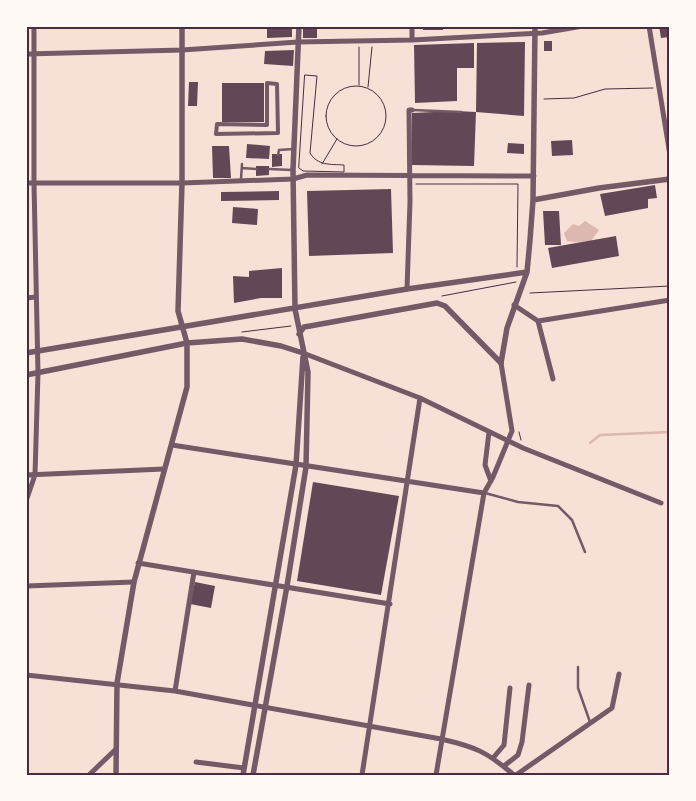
<svg xmlns="http://www.w3.org/2000/svg" width="696" height="801" font-family="Poppins,sans-serif">
<style>
.water{fill:#dcb8b0}
.lines{fill:none;stroke-linecap:round;stroke-linejoin:round}
.stream{stroke:#dcb8b0;stroke-width:2.5}
.building{fill:#644757}
.path{stroke:#4a2c40;stroke-width:1}
.service{stroke:#755966;stroke-width:2.5}
.pedestrian{stroke:#755966;stroke-width:4}
.minor{stroke:#755966;stroke-width:5}
.tertiary{stroke:#755966;stroke-width:5.5}
.neatline{fill:none;stroke:#4a2c40;stroke-width:2}
</style>
<rect width="100%" height="100%" fill="#f7e1d7"/>
<!-- water -->
<path class="water" d="M585 221 599 230 591 241C584 241 574 243 567 241L564 233 573 224 579 226Z"/>
<g class="lines">
<!-- stream -->
<path class="stream" d="M590 443 600 435 670 432"/>
</g>
<!-- building -->
<path class="building" d="M267 26H292V37L267 38Z
M317 26V38H303V27Z
M423 26H443V30H423Z
M659 26H670V37L661 38Z
M544 41H552V51H544Z
M525 42 524 116 476 112 477 43Z
M474 43V68H457V101L415 103 414 45Z
M294 50 293 66 264 64 265 51Z
M189 82H198L197 106H188Z
M222 83H264V122H222Z
M457 111 476 112 474 166 411 165 412 113Z
M572 140 573 155 552 156 551 141Z
M508 143 524 144V154L507 153Z
M247 144 270 146 269 159 246 158Z
M212 146H229L231 178H213Z
M272 154H282V166L272 167Z
M256 166H269V175L256 176Z
M655 185 657 198 648 199V208L605 216 600 194Z
M391 189 393 253 309 256 307 191Z
M279 191V200L221 201V192Z
M233 207 258 209 257 225 232 223Z
M543 211H559L561 245H545Z
M616 236 619 256 552 268 548 248Z
M282 268V298H261L234 303 233 276 249 277V271Z
M313 482 399 496 381 595 297 581Z
M195 582 215 586 211 608 190 604Z"/>
<g class="lines">
<!-- path -->
<path class="path" d="M305 75 317 76 310 153C318 166 330 164 344 165V172L303 171 299 168Z
M359 85V47
M326 116a30 30 0 1 1 60 0a30 30 0 1 1-60 0Z
M368 87 372 47
M544 99 574 98 605 89 653 88
M322 164 337 139
M416 184H518L517 267
M530 293 670 286
M442 296 516 282
M242 332 291 326
M519 432 521 440"/>
<!-- service -->
<path class="service" d="M412 110 461 112
M278 155 279 150 293 149
M242 168 256 169
M269 169 292 170
M241 179 242 164
M485 493 518 502 558 506 572 520 585 552
M578 667V688L590 722"/>
<!-- pedestrian -->
<path class="pedestrian" d="M267 83 277 84 278 133 216 134 217 124 267 125Z"/>
<!-- minor -->
<path class="minor" d="M649 26 670 155
M412 40V26
M26 54 182 50 298 42 412 40 542 33 583 26
M26 183H182L293 179 307 175 534 176
M407 289 410 202 409 110H412
M26 298 36 297
M514 305 538 321
M538 321 670 300
M538 321 553 379
M303 353 420 398 523 448 661 503
M489 432 485 465 491 481
M172 445 484 493
M26 475 164 469
M26 501 35 475 38 373 34 183V26
M138 563 390 604
M26 586 134 582
M26 675 175 691 441 739C476 747 487 752 514 775
M175 691 194 572
M493 758 504 745 510 688
M196 762 244 768
M504 766 518 755 522 742 529 685
M89 775 115 750
M362 775 420 398
M436 775 484 493 493 477 512 431 501 363
M516 775 612 708 619 674"/>
<!-- tertiary -->
<path class="tertiary" d="M533 200 599 188 670 179
M299 334 304 327 310 326 437 303 445 306 501 363
M26 353 407 289 527 272
M501 363 507 328 527 272 530 240 533 200 535 26
M26 375 187 343 242 339 281 346 303 353
M116 775 117 683 134 582 187 387V343L178 311 182 183V26
M243 775 296 465 303 357
M253 775 287 586 306 467 308 372 295 309 293 170 299 26"/>
</g>
<!-- border -->
<rect width="696" height="801" fill="none" stroke="#fffaf5" stroke-width="55"/>
<rect x="28" y="28" width="640" height="746" class="neatline"/>
</svg>
